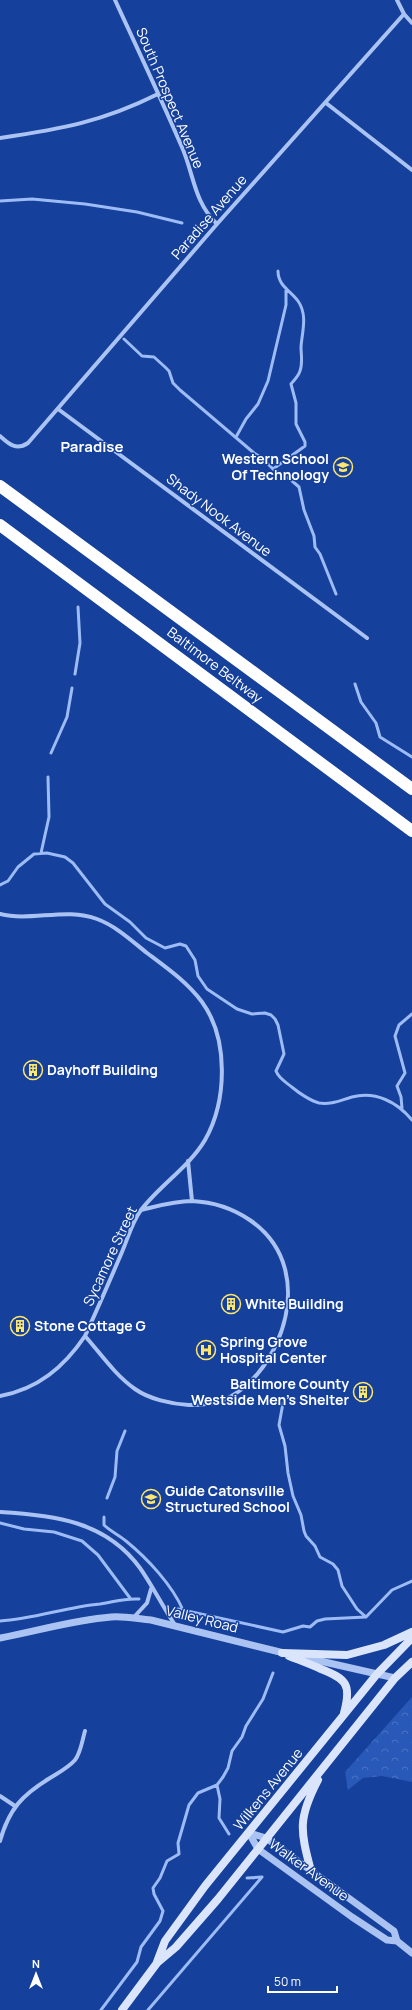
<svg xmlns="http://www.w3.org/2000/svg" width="412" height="2010" font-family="Manrope,sans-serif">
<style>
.forest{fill:url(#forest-crowns)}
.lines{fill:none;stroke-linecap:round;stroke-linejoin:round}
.stream{stroke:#9dbcf5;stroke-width:3}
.minor{stroke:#aac3f3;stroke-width:4}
.tertiary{stroke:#aac3f3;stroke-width:7}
.secondary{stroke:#dae5fc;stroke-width:8}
.motorway{stroke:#fff;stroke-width:12}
.labels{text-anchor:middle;stroke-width:3;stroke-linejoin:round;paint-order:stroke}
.street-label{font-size:14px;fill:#fff;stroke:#15409b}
.poi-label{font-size:14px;font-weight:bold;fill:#fff;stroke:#15409b;text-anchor:start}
.neighbourhood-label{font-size:15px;font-weight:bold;fill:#fff;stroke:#15409b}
</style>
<defs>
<pattern id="forest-crowns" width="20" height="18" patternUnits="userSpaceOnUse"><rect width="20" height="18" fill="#2859b9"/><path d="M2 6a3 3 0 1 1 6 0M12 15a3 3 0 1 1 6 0" fill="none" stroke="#4872c4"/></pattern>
</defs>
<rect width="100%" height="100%" fill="#15409b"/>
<!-- forest -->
<path class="forest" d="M412 1697V1782L382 1776 363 1778 348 1790 345 1772Z"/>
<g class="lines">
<!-- stream -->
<path class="stream" d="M0 201 32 199 85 204 137 212 182 223
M124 339 142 356 154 357 165 367 169 371 173 383 180 390 254 453 262 458 273 469 291 480 299 487 304 510 314 536 315 547 320 554 336 594
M236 437 246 419 258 404 268 381 286 305V288
M273 469 305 446V442L296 424V403L291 384C294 380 298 377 300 371 303 363 301 355 301 347 302 332 308 315 298 301 291 291 278 286 278 271
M75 674 80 643 78 607
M355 684 361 702 376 723 380 737 412 757
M51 753 67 717 72 688
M41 853 49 817 48 777
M0 885 8 881 18 867 34 854 47 853 65 857 73 863 105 904 130 922 146 938 165 948 180 944 186 946 195 960 198 976 207 989 237 1009 252 1014 265 1013 271 1015 275 1019 278 1025 284 1054 276 1071C279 1079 286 1082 293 1088 299 1093 311 1101 319 1103 331 1105 341 1100 352 1097 376 1091 397 1102 412 1120
M402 1108 401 1097 397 1086 405 1073 395 1036 399 1025 412 1014
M283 1403 279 1425 285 1446 288 1473 293 1496 301 1515 304 1531 306 1536 315 1546 320 1557 333 1564 338 1570 342 1586 357 1609 366 1617
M107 1498 115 1477 117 1451 125 1431
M104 1517V1525C110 1531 119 1535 126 1541 148 1559 172 1585 183 1610
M0 1523 24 1529 54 1532 82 1541 98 1555 130 1598
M178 1609 283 1632 303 1626 310 1627 317 1621 325 1619 366 1617 392 1590 412 1581
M0 1621C34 1619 66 1607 100 1604 115 1602 122 1598 139 1599
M217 1785 220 1799 219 1818 229 1834
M247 1878 262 1877
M101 2010 137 1962 141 1947 160 1921 163 1911 154 1894 153 1888 160 1878 167 1861 179 1854 178 1843 189 1805 198 1793 217 1785 223 1777 228 1768 232 1751 242 1737 246 1726 263 1699 273 1673
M148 2010 262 1877"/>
<!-- minor -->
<path class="minor" d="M115 0C137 48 160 96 181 145 194 173 193 201 217 224
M404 14 412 23
M326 103 412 170
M0 138C61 129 102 122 158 94
M58 409 367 638
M0 436C9 444 16 451 28 443L217 224 404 14 397 0
M0 914C31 922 66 907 97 919 116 926 132 941 147 953 167 968 187 982 202 1002 229 1039 227 1101 205 1140 189 1167 160 1185 141 1210 132 1222 128 1238 122 1252 110 1280 98 1308 85 1336 64 1367 38 1389 0 1396
M188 1161 192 1201
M85 1336C101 1354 115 1375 135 1389 149 1399 171 1404 189 1405 202 1405 218 1404 230 1397 271 1374 297 1315 285 1269 274 1227 233 1203 192 1201 174 1201 158 1206 141 1210
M0 1512C53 1515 106 1521 140 1568 152 1585 163 1607 175 1625
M134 1617 147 1603 151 1589
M0 1796 15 1806
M0 1841C9 1809 22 1795 50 1778 58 1773 68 1768 75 1760 81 1752 82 1741 85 1731"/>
<!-- tertiary -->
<path class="tertiary" d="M0 1638C37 1631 74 1620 111 1617 125 1616 138 1619 151 1620L288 1654
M298 1656 395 1678
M249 1833 258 1849 352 1917 387 1940 397 1941 412 1953
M249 1833 266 1838 394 1931 397 1941"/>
<!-- secondary -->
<path class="secondary" d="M282 1653 347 1655 384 1645 412 1632
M289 1656C299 1660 310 1664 321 1669 346 1679 352 1684 344 1713
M311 1871C300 1830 298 1818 318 1780
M157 1962 165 1941 205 1886 377 1674 412 1638
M122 2010 157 1963 176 1947 218 1899 395 1678 412 1662"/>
<!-- motorway -->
<path class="motorway" d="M0 486 412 789
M0 525 412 831"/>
</g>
<!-- icons -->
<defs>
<symbol id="school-ring" viewBox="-11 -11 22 22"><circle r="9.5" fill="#15409b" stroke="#ffe66c" stroke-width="1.5"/><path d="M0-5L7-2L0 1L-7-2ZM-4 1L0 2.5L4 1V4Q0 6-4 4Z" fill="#ffe66c"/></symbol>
<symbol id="building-ring" viewBox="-11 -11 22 22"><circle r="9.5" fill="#15409b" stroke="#ffe66c" stroke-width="1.5"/><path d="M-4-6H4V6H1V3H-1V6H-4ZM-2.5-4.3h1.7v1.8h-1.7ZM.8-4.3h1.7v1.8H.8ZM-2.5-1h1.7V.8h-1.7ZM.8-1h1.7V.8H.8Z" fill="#ffe66c"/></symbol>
<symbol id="hospital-ring" viewBox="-11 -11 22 22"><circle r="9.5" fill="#15409b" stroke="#ffe66c" stroke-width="1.5"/><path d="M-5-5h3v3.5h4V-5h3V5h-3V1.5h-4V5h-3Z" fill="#ffe66c"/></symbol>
</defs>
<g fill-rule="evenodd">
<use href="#school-ring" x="332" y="456" width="22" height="22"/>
<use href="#building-ring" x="22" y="1059" width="22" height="22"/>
<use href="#building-ring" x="220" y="1293" width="22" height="22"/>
<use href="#building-ring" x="9" y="1315" width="22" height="22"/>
<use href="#hospital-ring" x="195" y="1339" width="22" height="22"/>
<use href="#building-ring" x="352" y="1381" width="22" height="22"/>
<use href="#school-ring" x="140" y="1488" width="22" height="22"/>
</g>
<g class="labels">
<!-- street labels -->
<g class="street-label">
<text transform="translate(170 98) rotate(67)" y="5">South Prospect Avenue</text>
<text transform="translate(209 217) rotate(-49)" y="5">Paradise Avenue</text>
<text transform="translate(219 515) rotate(37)" y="5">Shady Nook Avenue</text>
<text transform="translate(215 665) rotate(37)" y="5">Baltimore Beltway</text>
<text transform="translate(110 1256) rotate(-65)" y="5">Sycamore Street</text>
<text transform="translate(202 1619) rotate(14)" y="5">Valley Road</text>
<text transform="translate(268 1789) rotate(-51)" y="5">Wilkens Avenue</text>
<text transform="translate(309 1870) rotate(36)" y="5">Walker Avenue</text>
</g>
<!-- poi labels -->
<g class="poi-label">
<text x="329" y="464" text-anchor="end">Western School<tspan x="329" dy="16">Of Technology</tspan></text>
<text x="47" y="1075">Dayhoff Building</text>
<text x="245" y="1309">White Building</text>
<text x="34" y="1331">Stone Cottage G</text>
<text x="220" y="1347">Spring Grove<tspan x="220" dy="16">Hospital Center</tspan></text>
<text x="349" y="1389" text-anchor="end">Baltimore County<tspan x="349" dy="16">Westside Men's Shelter</tspan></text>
<text x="165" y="1496">Guide Catonsville<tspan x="165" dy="16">Structured School</tspan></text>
</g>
<!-- neighbourhood labels -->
<g class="neighbourhood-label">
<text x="92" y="452">Paradise</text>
</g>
</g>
<!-- north arrow -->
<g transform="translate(36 1974)" stroke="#15409b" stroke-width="3" paint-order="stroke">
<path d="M0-3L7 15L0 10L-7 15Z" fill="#ffffff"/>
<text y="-6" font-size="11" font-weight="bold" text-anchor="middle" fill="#ffffff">N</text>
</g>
<!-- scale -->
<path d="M268 1986v6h69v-6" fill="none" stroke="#ffffff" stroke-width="2"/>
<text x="274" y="1986" font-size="12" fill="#ffffff" stroke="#15409b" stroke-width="3" paint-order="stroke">50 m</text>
</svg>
